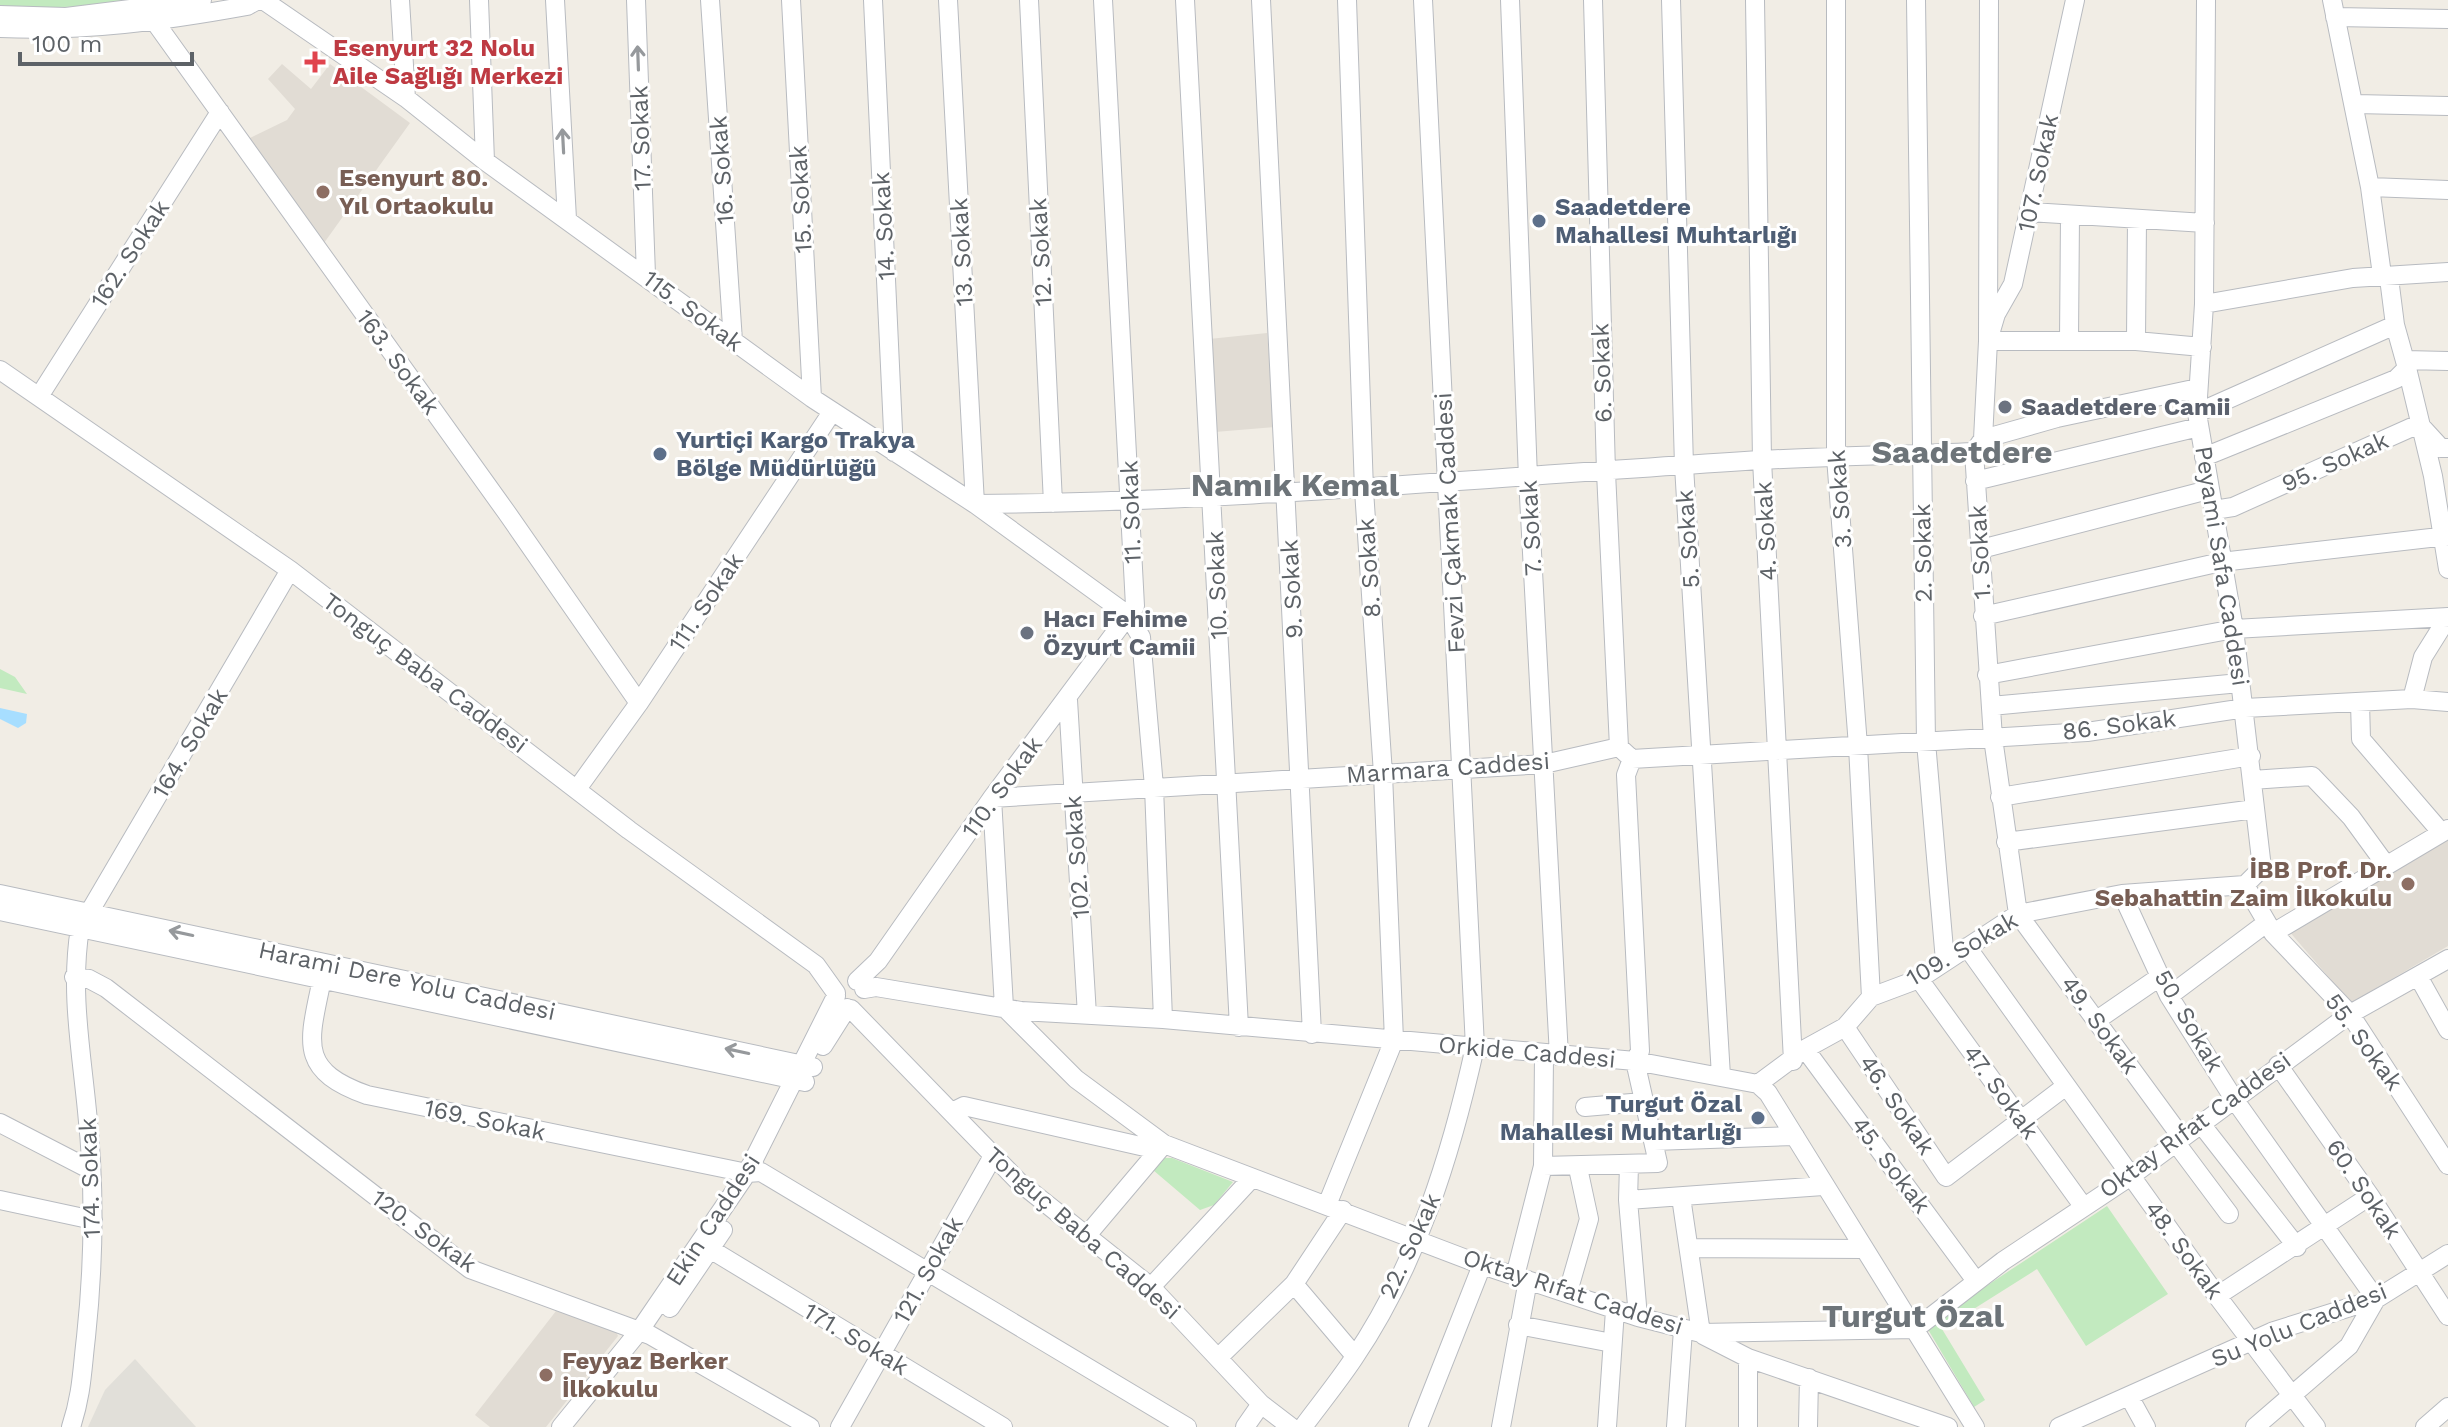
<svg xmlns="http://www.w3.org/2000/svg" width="2448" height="1427" font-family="'Work Sans',sans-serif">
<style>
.industrial{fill:#e1dfd9}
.education{fill:#e1dcd4}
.green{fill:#c2eabf}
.water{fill:#a7deff}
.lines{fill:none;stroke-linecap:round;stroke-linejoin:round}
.minor-casing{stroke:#b8bbc0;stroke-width:20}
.minor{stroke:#fff;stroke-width:18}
.oneway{stroke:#96999c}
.health-dot{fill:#e0444e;stroke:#fff;stroke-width:3}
.education-dot{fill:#8d6e63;stroke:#fff;stroke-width:3}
.service-dot{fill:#5c6f8a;stroke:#fff;stroke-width:3}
.worship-dot{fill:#6b7280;stroke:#fff;stroke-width:3}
.labels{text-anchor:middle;stroke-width:6;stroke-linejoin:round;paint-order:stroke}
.health-label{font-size:24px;font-weight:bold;fill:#be3a42;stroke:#fff;text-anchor:start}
.street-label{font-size:24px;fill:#5d6267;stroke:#fff}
.education-label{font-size:24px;font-weight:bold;fill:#785e54;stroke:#fff;text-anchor:start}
.service-label{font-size:24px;font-weight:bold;fill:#4e5e75;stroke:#fff;text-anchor:start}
.worship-label{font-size:24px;font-weight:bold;fill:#5b616d;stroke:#fff;text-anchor:start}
.district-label{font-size:32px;font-weight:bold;fill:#6d7479;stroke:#fff}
</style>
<rect width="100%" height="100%" fill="#f1ede5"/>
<!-- industrial -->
<path class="industrial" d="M135 1359 196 1427H88L105 1390Z"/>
<!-- education -->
<path class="education" d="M282 64 311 89 330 64 410 123 324 243 246 140 287 120 295 109 268 79Z
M1267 333 1276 427 1215 432 1209 339Z
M2448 838V946L2351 1003 2288 930Z
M556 1311 615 1329 618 1336 546 1427H490L475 1415Z"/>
<!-- green -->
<path class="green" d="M0 0H149L117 6 0 8Z
M0 669 15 677 27 694 0 688Z
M1165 1158H1172L1233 1182 1214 1205 1200 1210 1153 1170Z
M2107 1206 2168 1294 2086 1346 2037 1269 1942 1329 1985 1400 1974 1407 1926 1326Z"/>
<!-- water -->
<path class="water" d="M0 708 27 714 26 723 18 728 0 719Z"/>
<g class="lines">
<defs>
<path id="minor" d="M263 0 406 98 485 161 812 398 975 504 1128 615 1141 637 1154 787 1163 1019
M400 0 406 98
M479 0 485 161
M555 0 567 219
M636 0 646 275
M710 0 733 341
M791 0 812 398
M873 0 894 452
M948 0 975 504C1239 502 1499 476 1762 460 1832 456 1903 455 1974 452
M1029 0 1053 503
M1185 0 1239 1027
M1261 0 1312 1034
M1510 0 1528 478 1559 1056
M1593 0 1606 472 1619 747
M1671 0 1684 466 1721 1076
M1755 0 1762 460 1793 1061
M1836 0V457L1858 746 1871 997
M1916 0 1926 742 1945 961
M1989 0 1988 341 1983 439 1974 452 1993 738 2018 914 2182 1138
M2075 0 2013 284 1996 314 1988 341H2136L2202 347
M2206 0 2204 304 2197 413 2234 629 2262 868 2245 885
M2332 0 2370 187 2448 190
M0 15 66 17 202 0
M2335 17 2448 19
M155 22 507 513 639 703
M0 28C84 32 164 21 247 6L258 0
M2355 104 2448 106
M2370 187 2382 275
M2030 212 2205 223
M2204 304 2353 278 2448 272
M2069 340 2070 215
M2136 341 2137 219
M2405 360 2448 361
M2407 368 2433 476 2448 569
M0 370 290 570 629 830 816 965 836 993
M40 395 220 112
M2197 413 2395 325
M1983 439 2057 418 2198 388
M2204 457 2396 379 2407 368 2395 325 2389 278
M1975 481 2199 427
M2214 510 2233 507 2419 424 2441 448H2448
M1981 549 2208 490
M1983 616 2221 562 2448 536
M1987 675 2234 629 2448 617
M2412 699 2423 657 2448 617
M1068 700 1087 1015
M2360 702 2361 739 2441 832
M2448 702 2412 699 2245 708 2087 732 1632 759 1619 747 1544 764 992 798 1004 1007 1076 1079 1164 1144 1482 1265 1638 1317 1701 1333 1915 1329 2003 1261 2131 1176 2350 1014 2448 959
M1991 706 2240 683
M2252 780 2312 776 2351 817 2386 865
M577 789 639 703 832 412
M2000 797 2251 756
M2006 842 2255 809
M2245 885 2273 933 2350 1014 2448 1165
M0 894 813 1067
M2122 894 2169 996 2234 1099 2376 1299
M0 911 805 1082
M2273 933 2448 829
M1967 947 2217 1296 2316 1427
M2418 976 2448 1030
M74 977 89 979 106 988 470 1269 650 1335 810 1427
M322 979C309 1042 297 1070 367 1095L747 1173 761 1172 1187 1427
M1919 979 2083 1206
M857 981 878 961 992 798 1135 606 1103 0
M864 989 876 987 1021 1011 1163 1019 1635 1061 1758 1084 1768 1093 1975 1427
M2169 996 2265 924
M851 1009 1019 1182 1151 1287 1261 1404 1291 1427
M2097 1020 2161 976
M1845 1027 1946 1177 2066 1086
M823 1046 847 1008
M1805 1049 1976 1281
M2278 1065 2370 1196 2448 1316
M1758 1084 1805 1049 1845 1027 1871 997 1919 979 2018 914 2122 894 2245 885
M1585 1107 1643 1102
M952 1112 964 1106 1158 1150
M0 1123 91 1170
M2201 1124 2297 1247
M1654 1141 1795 1136
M2176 1143 2229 1214
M1629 1165 1628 1200 1638 1317
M1543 1166 1658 1163 1635 1061 1640 1051 1626 775 1632 759
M1681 1197 1701 1333
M0 1200 93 1220
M1628 1200 1823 1186
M1327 1205 1394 1040 1383 774 1364 490 1347 0
M1088 1234 1164 1144
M1691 1248 1863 1249
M710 1249 1003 1427
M1515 1276 1543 1166 1544 1055
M1294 1284 1355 1356
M1151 1287 1252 1178
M1568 1292 1589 1219 1578 1168
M2217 1296 2370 1196
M670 1308 723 1230
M1518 1325 1612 1343
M1703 1335 1748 1358 1948 1427
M1220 1356 1294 1284 1343 1210
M2130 1398 2146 1427
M71 1427C82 1394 82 1370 86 1337 94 1262 95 1186 87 1111 81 1049 70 990 80 928L290 570
M561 1427 640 1330 747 1173 836 996
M840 1427 993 1156
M1245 1427 1261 1404
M1303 1427C1320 1404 1338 1382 1354 1358 1417 1265 1451 1155 1475 1047L1423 0
M1418 1427 1482 1265
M1501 1427 1528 1280
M1607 1427 1615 1310
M1676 1427 1683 1330
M1748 1427V1358
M1808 1427 1809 1378
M2059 1427 2274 1331 2376 1299 2448 1254
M2255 1427 2349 1346 2376 1299
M2425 1427 2448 1407"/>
</defs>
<!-- minor casing -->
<use href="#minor" class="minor-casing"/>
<!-- minor -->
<use href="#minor" class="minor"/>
</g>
<!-- one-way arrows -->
<defs><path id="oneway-shaft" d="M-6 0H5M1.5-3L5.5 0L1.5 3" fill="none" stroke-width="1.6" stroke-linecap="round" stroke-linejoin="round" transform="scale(2)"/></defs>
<g class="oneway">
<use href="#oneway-shaft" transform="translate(638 58) rotate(-92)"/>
<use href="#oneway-shaft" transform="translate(563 141) rotate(-93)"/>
<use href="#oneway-shaft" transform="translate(181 933) rotate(-168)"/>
<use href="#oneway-shaft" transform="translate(737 1051) rotate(-168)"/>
</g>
<!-- markers -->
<path class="health-dot" d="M311 50h8v8h8v8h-8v8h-8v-8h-8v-8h8z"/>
<g class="education-dot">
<circle cx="323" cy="192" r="8"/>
<circle cx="2408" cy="884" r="8"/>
<circle cx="546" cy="1375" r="8"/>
</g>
<g class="service-dot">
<circle cx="1539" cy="221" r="8"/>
<circle cx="660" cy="454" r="8"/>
<circle cx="1758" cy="1118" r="8"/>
</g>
<g class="worship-dot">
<circle cx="2005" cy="407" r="8"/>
<circle cx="1027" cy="633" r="8"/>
</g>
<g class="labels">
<!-- health labels -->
<g class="health-label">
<text x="333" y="56">Esenyurt 32 Nolu<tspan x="333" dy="28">Aile Sağlığı Merkezi</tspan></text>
</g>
<!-- street labels -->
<g class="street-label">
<text transform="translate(641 138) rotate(-92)" y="8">17. Sokak</text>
<text transform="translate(722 170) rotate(-94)" y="8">16. Sokak</text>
<text transform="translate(2038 173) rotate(-78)" y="8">107. Sokak</text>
<text transform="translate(801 199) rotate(-93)" y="8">15. Sokak</text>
<text transform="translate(884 226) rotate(-93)" y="8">14. Sokak</text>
<text transform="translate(962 252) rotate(-93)" y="8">13. Sokak</text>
<text transform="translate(1041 252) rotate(-93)" y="8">12. Sokak</text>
<text transform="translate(130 254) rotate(-57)" y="8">162. Sokak</text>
<text transform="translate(693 311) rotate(37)" y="8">115. Sokak</text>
<text transform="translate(398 362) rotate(54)" y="8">163. Sokak</text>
<text transform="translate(1602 373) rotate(-92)" y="8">6. Sokak</text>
<text transform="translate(2335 462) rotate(-24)" y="8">95. Sokak</text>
<text transform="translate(1840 499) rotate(-94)" y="8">3. Sokak</text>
<text transform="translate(1131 512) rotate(-92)" y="8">11. Sokak</text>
<text transform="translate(1450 523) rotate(-93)" y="8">Fevzi Çakmak Caddesi</text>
<text transform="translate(1531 528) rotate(-93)" y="8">7. Sokak</text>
<text transform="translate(1766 531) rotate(-93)" y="8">4. Sokak</text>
<text transform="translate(1688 539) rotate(-94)" y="8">5. Sokak</text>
<text transform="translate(1980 552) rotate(-93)" y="8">1. Sokak</text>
<text transform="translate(1923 553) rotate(-91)" y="8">2. Sokak</text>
<text transform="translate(2222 566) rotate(81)" y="8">Peyami Safa Caddesi</text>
<text transform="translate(1369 568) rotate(-94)" y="8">8. Sokak</text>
<text transform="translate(1217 585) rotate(-92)" y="8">10. Sokak</text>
<text transform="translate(1292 589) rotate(-93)" y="8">9. Sokak</text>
<text transform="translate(706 602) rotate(-56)" y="8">111. Sokak</text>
<text transform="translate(425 673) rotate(37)" y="8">Tonguç Baba Caddesi</text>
<text transform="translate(2119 725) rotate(-7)" y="8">86. Sokak</text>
<text transform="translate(190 743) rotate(-59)" y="8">164. Sokak</text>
<text transform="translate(1448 768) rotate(-4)" y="8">Marmara Caddesi</text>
<text transform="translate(1002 787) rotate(-54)" y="8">110. Sokak</text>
<text transform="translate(1077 857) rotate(-94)" y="8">102. Sokak</text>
<text transform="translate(1962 949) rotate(-30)" y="8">109. Sokak</text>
<text transform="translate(407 981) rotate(12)" y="8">Harami Dere Yolu Caddesi</text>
<text transform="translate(2189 1021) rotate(60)" y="8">50. Sokak</text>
<text transform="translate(2100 1025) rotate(54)" y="8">49. Sokak</text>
<text transform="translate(2364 1042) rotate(54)" y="8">55. Sokak</text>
<text transform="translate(1527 1052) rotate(5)" y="8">Orkide Caddesi</text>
<text transform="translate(2001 1092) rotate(54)" y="8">47. Sokak</text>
<text transform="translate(1897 1105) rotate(56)" y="8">46. Sokak</text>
<text transform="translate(485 1120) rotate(12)" y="8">169. Sokak</text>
<text transform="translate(2195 1125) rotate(-36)" y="8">Oktay Rıfat Caddesi</text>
<text transform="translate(1891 1165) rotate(53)" y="8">45. Sokak</text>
<text transform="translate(90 1178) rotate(-92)" y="8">174. Sokak</text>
<text transform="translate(2364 1189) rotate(56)" y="8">60. Sokak</text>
<text transform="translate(713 1220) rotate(-57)" y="8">Ekin Caddesi</text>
<text transform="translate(424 1231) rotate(36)" y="8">120. Sokak</text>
<text transform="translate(1083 1233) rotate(41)" y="8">Tonguç Baba Caddesi</text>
<text transform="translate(1410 1246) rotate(-65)" y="8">22. Sokak</text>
<text transform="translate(2184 1250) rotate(54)" y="8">48. Sokak</text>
<text transform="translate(928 1270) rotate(-61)" y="8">121. Sokak</text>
<text transform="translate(1573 1292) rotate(18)" y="8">Oktay Rıfat Caddesi</text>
<text transform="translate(2299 1325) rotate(-22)" y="8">Su Yolu Caddesi</text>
<text transform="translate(856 1339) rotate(31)" y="8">171. Sokak</text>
</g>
<!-- education labels -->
<g class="education-label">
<text x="339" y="186">Esenyurt 80.<tspan x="339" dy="28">Yıl Ortaokulu</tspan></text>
<text x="2392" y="878" text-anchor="end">İBB Prof. Dr.<tspan x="2392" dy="28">Sebahattin Zaim İlkokulu</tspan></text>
<text x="562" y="1369">Feyyaz Berker<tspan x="562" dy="28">İlkokulu</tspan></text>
</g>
<!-- service labels -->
<g class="service-label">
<text x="1555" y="215">Saadetdere<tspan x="1555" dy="28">Mahallesi Muhtarlığı</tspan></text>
<text x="676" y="448">Yurtiçi Kargo Trakya<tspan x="676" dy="28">Bölge Müdürlüğü</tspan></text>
<text x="1742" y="1112" text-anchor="end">Turgut Özal<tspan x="1742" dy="28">Mahallesi Muhtarlığı</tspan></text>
</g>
<!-- worship labels -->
<g class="worship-label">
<text x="2021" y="415">Saadetdere Camii</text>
<text x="1043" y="627">Hacı Fehime<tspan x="1043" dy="28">Özyurt Camii</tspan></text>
</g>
<!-- district labels -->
<g class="district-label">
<text x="1962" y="463">Saadetdere</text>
<text x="1295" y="496">Namık Kemal</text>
<text x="1913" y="1327">Turgut Özal</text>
</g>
</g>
<!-- scale -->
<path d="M20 52v12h172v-12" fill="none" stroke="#5d6267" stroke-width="4"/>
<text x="32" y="52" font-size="24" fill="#5d6267" stroke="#ffffff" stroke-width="6" paint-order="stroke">100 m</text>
</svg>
